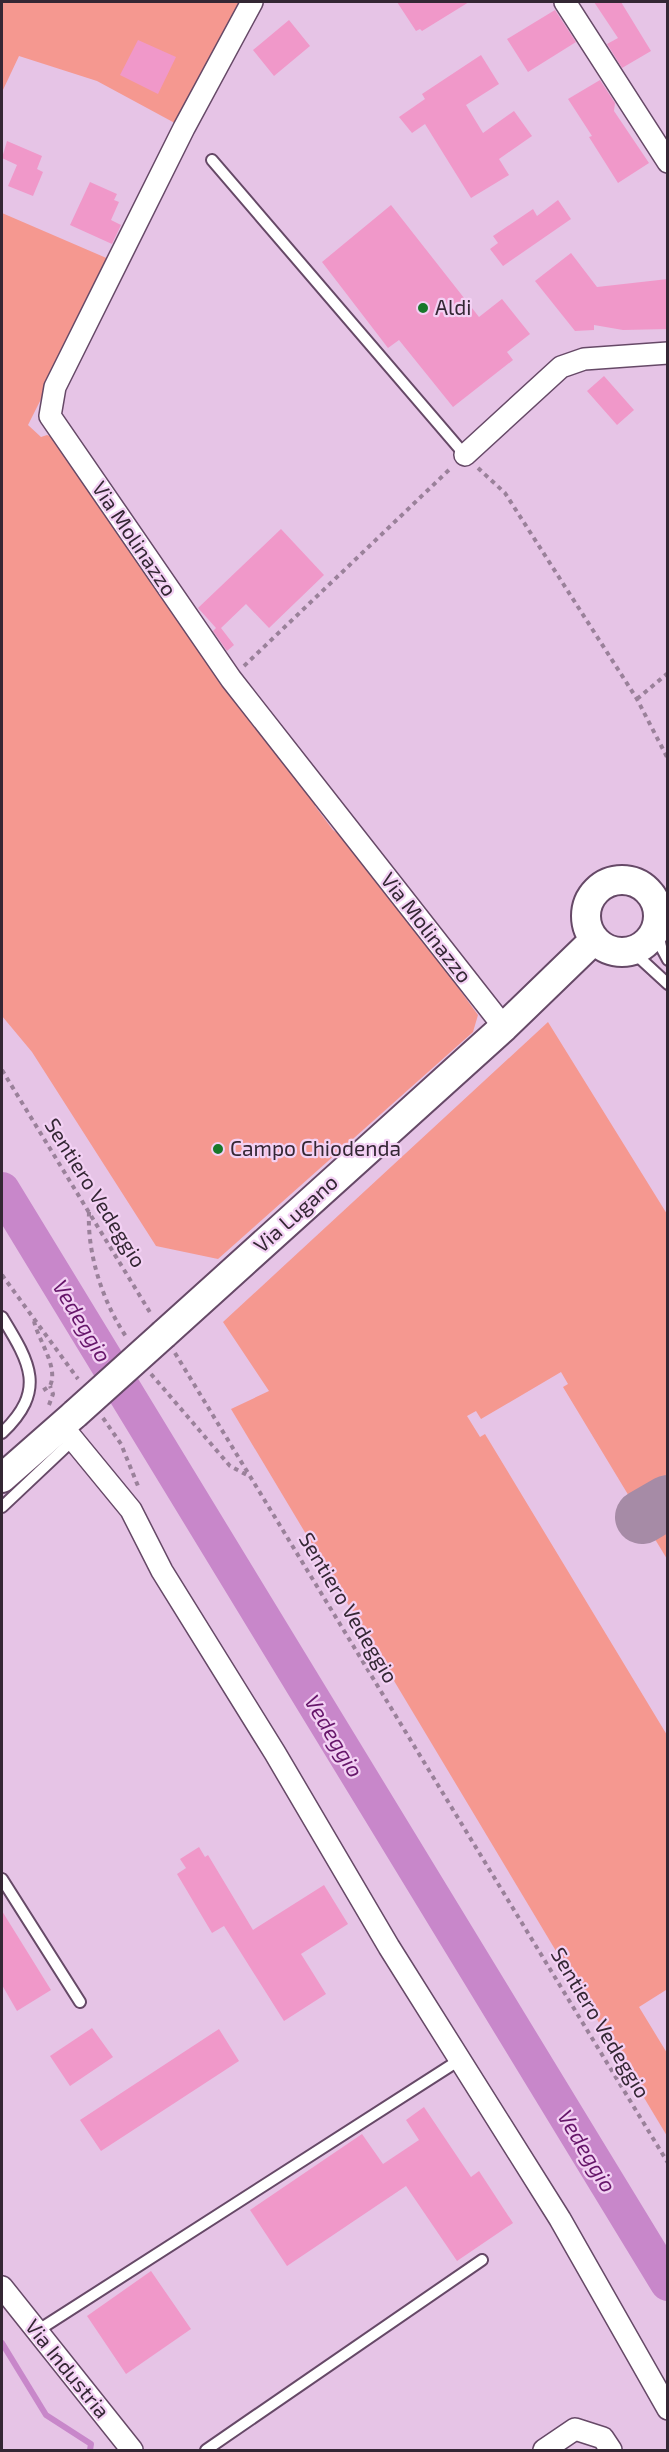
<svg xmlns="http://www.w3.org/2000/svg" width="669" height="2452" font-family="'Exo 2',sans-serif">
<style>
.green{fill:#f59890}
.lines{fill:none;stroke-linecap:round;stroke-linejoin:round}
.stream{stroke:#c887ca;stroke-width:6}
.river{stroke:#c887ca;stroke-width:36}
.taxiway{stroke:#a68ba6;stroke-width:54}
.building{fill:#f098c9}
.lane-casing{stroke:#664967;stroke-width:14}
.street-casing{stroke:#664967;stroke-width:24}
.secondary-casing{stroke:#664967;stroke-width:32}
.path{stroke:#9a819a;stroke-width:4;stroke-dasharray:4.5 4.5;stroke-linecap:butt}
.lane{stroke:#fff;stroke-width:10}
.street{stroke:#fff;stroke-width:21}
.secondary{stroke:#fff;stroke-width:28}
.secondary-bridge-casing{stroke:#664967;stroke-width:32;stroke-linecap:butt}
.secondary-bridge{stroke:#fff;stroke-width:28}
.poi-dot{fill:#17782a;stroke:#f3d1f4;stroke-width:2}
.labels{text-anchor:middle;stroke-width:4.5;stroke-linejoin:round;paint-order:stroke}
.poi-label{font-size:21px;fill:#342734;stroke:#f3d1f4;text-anchor:start}
.street-label{font-size:21px;fill:#342734;stroke:#f3d1f4}
.water-label{font-size:22px;font-style:italic;fill:#66166a;stroke:#f3d1f4}
</style>
<rect width="100%" height="100%" fill="#e6c4e6"/>
<!-- green -->
<path class="green" d="M2 2H252L184 128 97 81 19 56 2 92Z
M2 213 111 260 28 425 41 437 47 435 57 439 316 801 315 806 333 830 356 847 478 1015 473 1032 218 1259 156 1246 32 1052 2 1016Z
M548 1022 667 1214V1559L563 1387 568 1384 561 1372 481 1419 476 1411 467 1416 480 1437 485 1434 667 1735V1992L666 1990 639 2007 667 2053V2136L231 1409 269 1391 223 1322Z"/>
<g class="lines">
<!-- stream -->
<path class="stream" d="M2 2343 46 2415 91 2444 90 2450"/>
<!-- river -->
<path class="river" d="M2 1190 668 2283"/>
<!-- taxiway -->
<path class="taxiway" d="M642 1517 668 1502"/>
</g>
<!-- building -->
<path class="building" d="M397 2H469L422 31 420 29 416 31Z
M594 2H621L651 51 622 68 607 44 618 38Z
M555 10 576 42 528 72 507 39Z
M289 20 310 46 274 76 253 50Z
M138 40 176 57 158 94 120 75Z
M481 55 499 84 466 105 483 133 514 111 532 136 499 159 509 175 471 198 425 124 412 133 399 117 425 99 422 94Z
M600 80 615 103 614 111 649 163 618 183 589 137 592 136 568 99Z
M7 141 42 156 37 169 43 172 33 196 8 186 17 165 2 158Z
M90 182 117 194 114 200 119 202 111 220 121 225 112 244 70 225Z
M558 200 571 219 503 266 490 249 498 243 493 236 533 209 537 216Z
M391 205 479 317 502 299 530 334 507 352 513 360 453 407 399 340 388 348 322 262Z
M571 253 597 287 668 279V329L623 330 594 325V330L575 331 535 281Z
M604 376 634 410 617 425 587 391Z
M281 529 324 575 269 628 246 604 221 628 234 645 227 651 213 631 216 628 198 608Z
M199 1847 205 1857 208 1855 253 1930 324 1885 348 1924 301 1954 326 1994 284 2021 224 1926 212 1933 177 1874 186 1868 180 1859Z
M2 1911 51 1990 17 2011 2 1985Z
M92 2028 113 2057 70 2086 50 2056Z
M219 2029 239 2061 101 2151 80 2120Z
M424 2107 471 2177 479 2171 513 2223 457 2261 406 2186 287 2266 250 2210 362 2134 383 2164 419 2140 406 2120Z
M151 2271 191 2329 126 2374 87 2316Z"/>
<g class="lines">
<defs>
<path id="lane" d="M212 160 465 455
M657 927 661 947 668 960
M632 951 668 984
M2 1317C30 1363 47 1390 2 1433
M2 1507 73 1440
M2 1879 80 2002
M37 2331 461 2059
M206 2450 482 2260"/>
<path id="street" d="M252 2 184 128 55 387 50 416 231 679 504 1027
M565 2 668 162
M465 455 561 367 584 359 668 353
M62 1426 131 1510 162 1571 275 1753 389 1947 560 2219 668 2409
M2 2287 132 2450
M544 2450 575 2429 603 2438 611 2450"/>
<path id="secondary" d="M586 916a36 36 0 1 1 72 0a36 36 0 1 1-72 0Z
M164 1334 504 1027 594 940
M2 1478 75 1414"/>
</defs>
<!-- lane casing -->
<use href="#lane" class="lane-casing"/>
<!-- street casing -->
<use href="#street" class="street-casing"/>
<!-- secondary casing -->
<use href="#secondary" class="secondary-casing"/>
<!-- path -->
<path class="path" d="M478 468 505 493 637 699 668 759
M244 666 451 468
M637 699 668 673
M2 1070 151 1314
M89 1212C87 1254 103 1303 127 1338
M2 1275 78 1379
M34 1321C38 1340 59 1367 50 1386L42 1391
M175 1353 668 2163
M151 1374 230 1466 249 1476
M49 1405 53 1394 50 1386
M103 1418 121 1444 138 1486"/>
<!-- lane -->
<use href="#lane" class="lane"/>
<!-- street -->
<use href="#street" class="street"/>
<!-- secondary -->
<use href="#secondary" class="secondary"/>
<defs>
<path id="secondary-bridge" d="M75 1414 164 1334"/>
</defs>
<!-- secondary-bridge casing -->
<use href="#secondary-bridge" class="secondary-bridge-casing"/>
<!-- secondary-bridge -->
<use href="#secondary-bridge" class="secondary-bridge"/>
</g>
<!-- markers -->
<g class="poi-dot">
<circle cx="423" cy="308" r="6"/>
<circle cx="218" cy="1149" r="6"/>
</g>
<g class="labels">
<!-- poi labels -->
<g class="poi-label">
<text x="435" y="315">Aldi</text>
<text x="230" y="1156">Campo Chiodenda</text>
</g>
<!-- street labels -->
<g class="street-label">
<text transform="translate(134 539) rotate(56)" y="7">Via Molinazzo</text>
<text transform="translate(426 928) rotate(52)" y="7">Via Molinazzo</text>
<text transform="translate(95 1193) rotate(58)" y="7">Sentiero Vedeggio</text>
<text transform="translate(296 1214) rotate(-42)" y="7">Via Lugano</text>
<text transform="translate(348 1608) rotate(59)" y="7">Sentiero Vedeggio</text>
<text transform="translate(600 2023) rotate(59)" y="7">Sentiero Vedeggio</text>
<text transform="translate(67 2369) rotate(51)" y="7">Via Industria</text>
</g>
<!-- water labels -->
<g class="water-label">
<text transform="translate(82 1321) rotate(59)" y="8">Vedeggio</text>
<text transform="translate(334 1736) rotate(59)" y="8">Vedeggio</text>
<text transform="translate(587 2151) rotate(59)" y="8">Vedeggio</text>
</g>
</g>
<!-- border -->
<rect width="669" height="2452" fill="none" stroke="#342734" stroke-width="6"/>
</svg>
